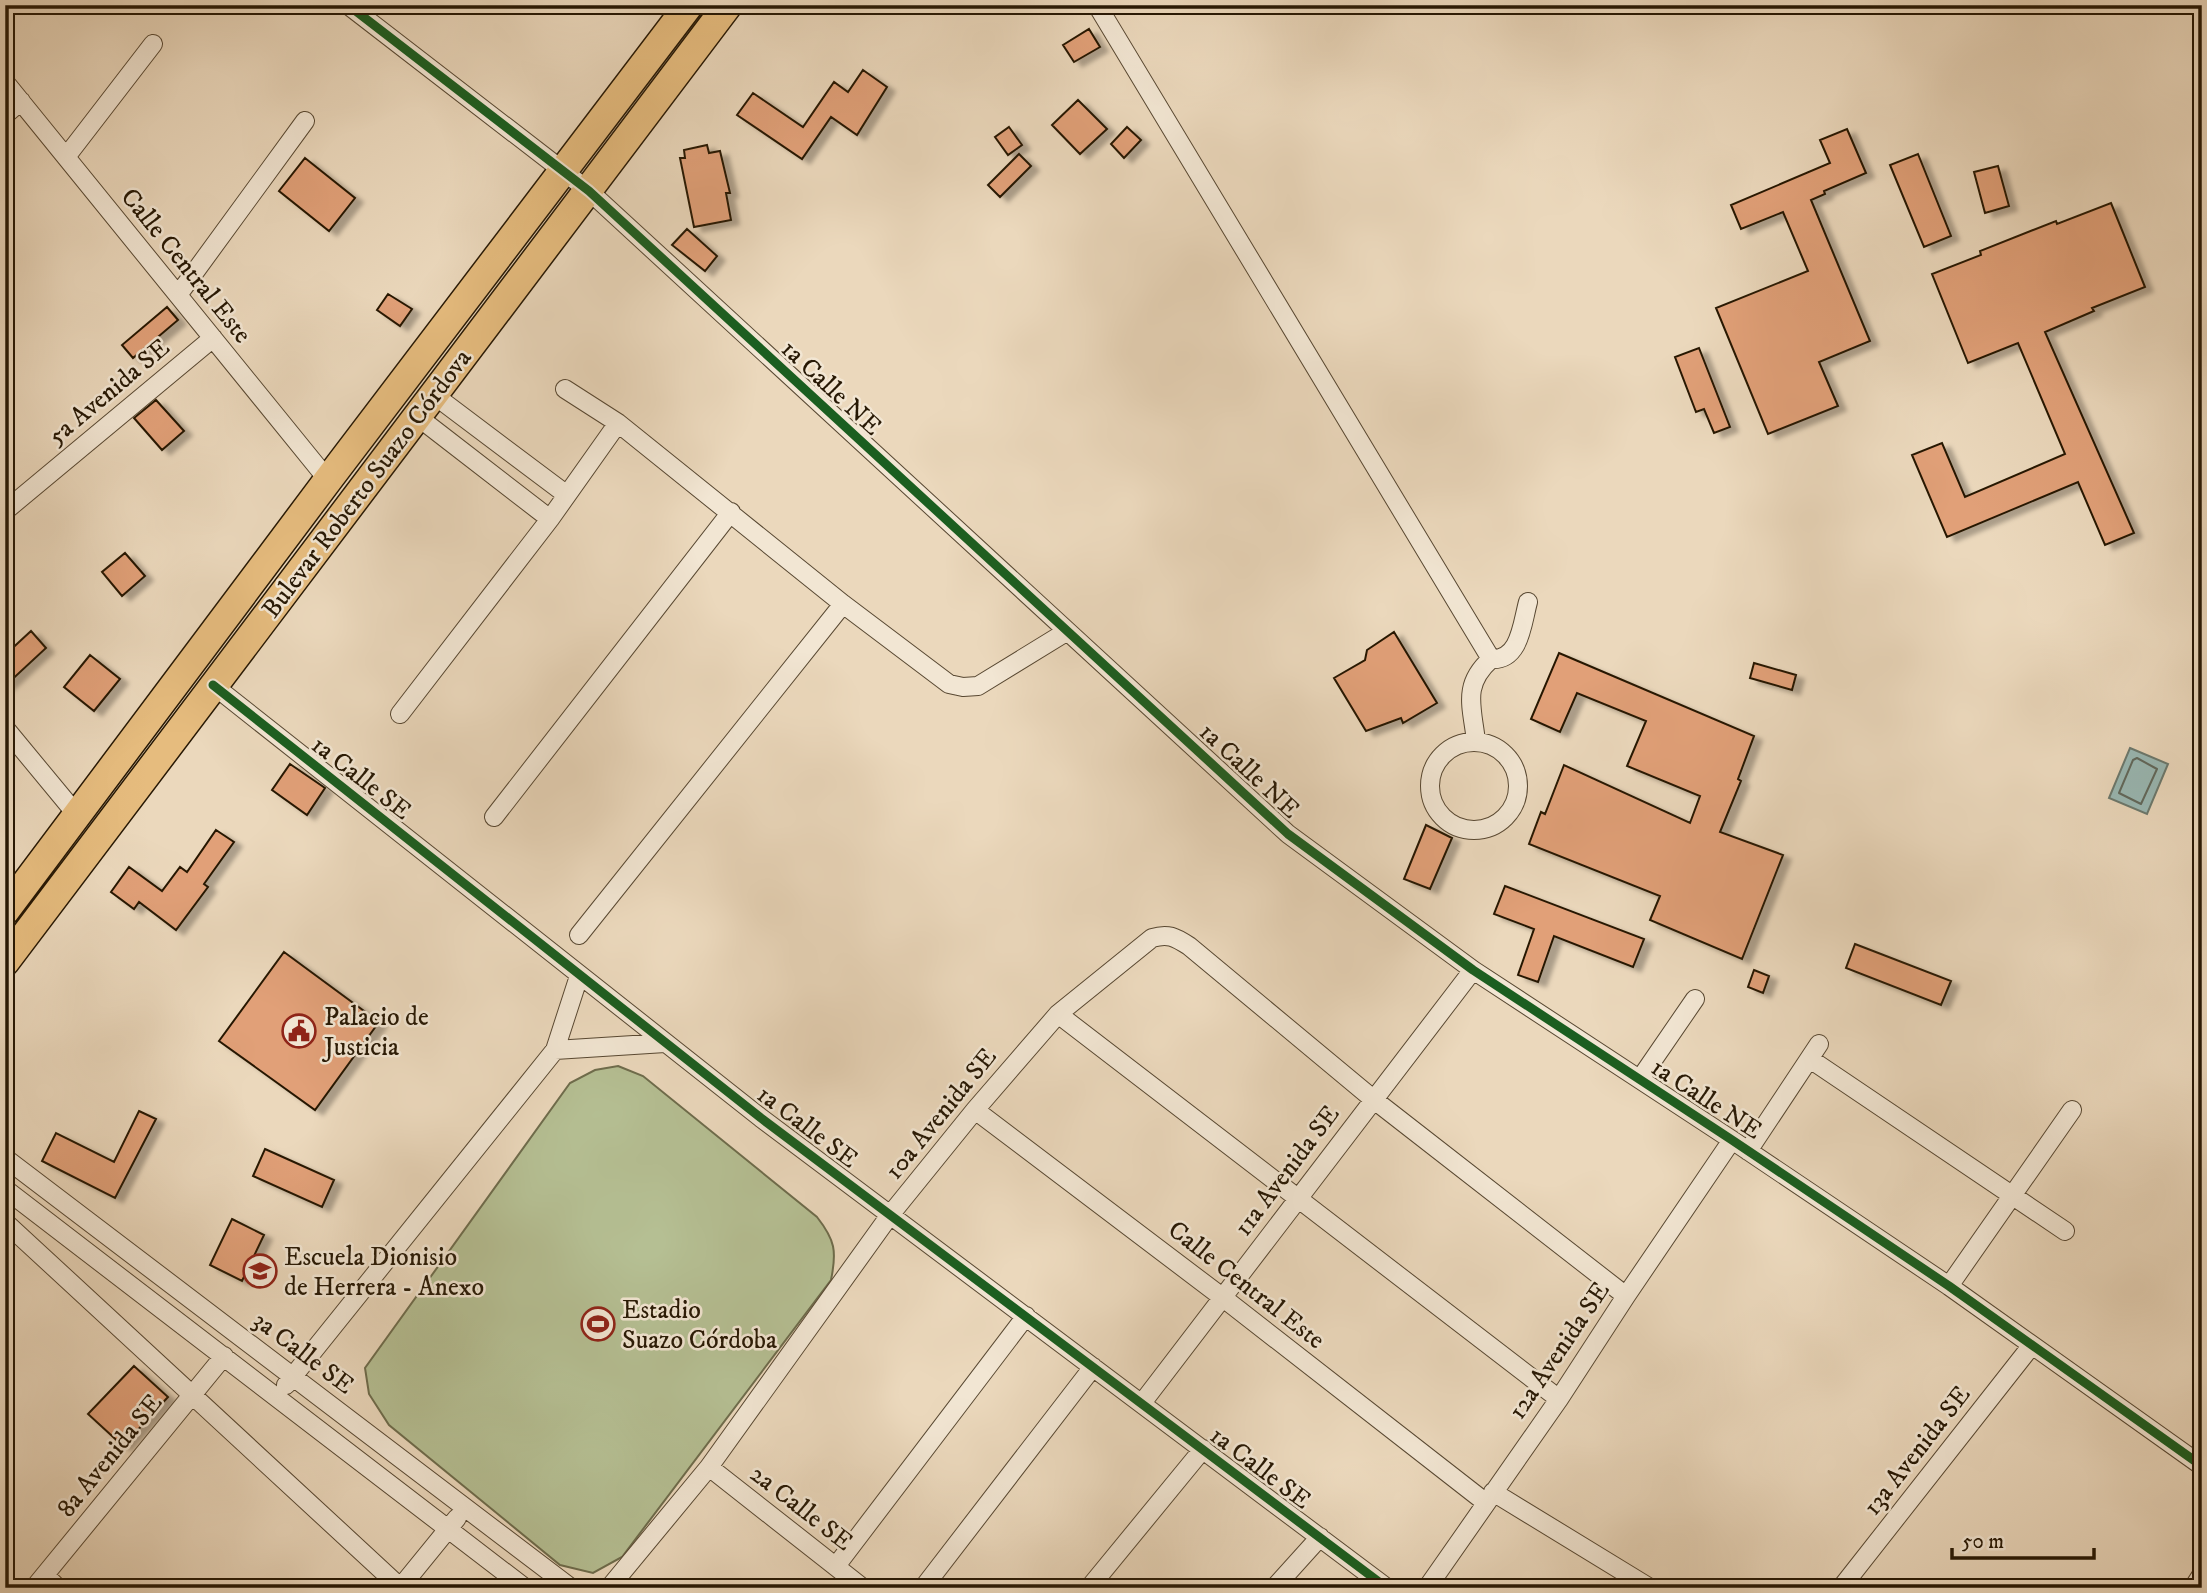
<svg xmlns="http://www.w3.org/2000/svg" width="2207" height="1593" font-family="'IM FELL DW Pica',serif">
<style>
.green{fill:#b5bf93;stroke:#6e6c4c;stroke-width:2}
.water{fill:#99b9b5;stroke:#6b796e;stroke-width:2}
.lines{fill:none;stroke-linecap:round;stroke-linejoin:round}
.shore{stroke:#60685c;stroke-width:2}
.building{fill:#e1a078;stroke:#271804;stroke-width:2;filter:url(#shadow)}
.minor-casing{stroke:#584832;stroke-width:20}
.primary-casing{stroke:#271804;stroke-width:31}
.minor{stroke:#f2e6d3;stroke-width:18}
.primary{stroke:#e6bc7e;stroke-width:28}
.cycleway-casing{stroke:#f2e6d3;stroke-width:13}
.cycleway{stroke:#1b5e20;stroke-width:9}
.labels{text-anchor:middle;stroke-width:5;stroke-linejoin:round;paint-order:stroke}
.street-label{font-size:26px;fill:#271804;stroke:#f2e6d3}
.poi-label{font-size:26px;fill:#271804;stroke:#f2e6d3;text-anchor:start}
</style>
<defs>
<filter id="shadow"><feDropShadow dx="8" dy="4.5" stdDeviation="2" flood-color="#0004"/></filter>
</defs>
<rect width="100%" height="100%" fill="#ebd8bc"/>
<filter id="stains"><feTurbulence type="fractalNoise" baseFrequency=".00286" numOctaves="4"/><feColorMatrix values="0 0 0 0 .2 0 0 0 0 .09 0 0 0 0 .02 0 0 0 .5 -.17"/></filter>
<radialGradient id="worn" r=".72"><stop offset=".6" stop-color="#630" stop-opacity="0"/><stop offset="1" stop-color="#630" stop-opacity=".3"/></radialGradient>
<!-- green -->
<path class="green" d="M618 1066 643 1076 817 1217C835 1240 837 1251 831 1280L622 1557 593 1573 560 1565 389 1425 369 1394 365 1368 570 1083 595 1070Z"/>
<!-- water -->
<path class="water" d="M2130 748 2168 764 2147 814 2109 798Z"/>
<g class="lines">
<!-- shore -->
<path class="shore" d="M2137 758 2157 769 2141 804 2119 793 2133 760Z"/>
</g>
<!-- building -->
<path class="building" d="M1089 29 1100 47 1074 62 1063 45Z
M863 70 887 87 857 135 831 117 802 159 737 115 753 93 803 127 834 82 848 92Z
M1078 100 1107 129 1080 154 1052 125Z
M1009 127 1022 145 1008 155 995 137Z
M1127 127 1141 140 1124 158 1111 144Z
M1847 129 1866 173 1824 191 1825 194 1811 200 1870 341 1819 362 1838 406 1768 434 1716 308 1808 271 1783 212 1741 229 1731 205 1830 163 1820 140Z
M707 145 709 153 720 151 730 193H726L731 220 694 227 680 158H685L684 150Z
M1019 154 1031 166 1000 197 988 185Z
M1918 154 1951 236 1924 247 1890 165Z
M305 158 355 198 329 231 279 191Z
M1998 166 2009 206 1985 213 1974 172Z
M2111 203 2145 287 2092 308 2094 311 2045 332 2134 533 2105 545 2078 482 1947 537 1912 455 1942 443 1965 497 2065 454 2018 343 1968 363 1932 274 1981 255 1980 251 2056 221 2057 224Z
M687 229 717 256 705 271 672 245Z
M388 294 412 309 400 326 377 310Z
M167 307 178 320 133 358 122 345Z
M1699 348 1730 427 1714 433 1704 409 1696 412 1675 357Z
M156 400 184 431 162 450 134 418Z
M125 553 145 576 122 596 102 572Z
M31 631 46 648 5 686V655Z
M1394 632 1437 703 1403 723 1401 718 1366 731 1334 678 1365 660 1367 650Z
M1559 653 1754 736 1738 779 1741 781 1720 832 1783 855 1742 959 1650 920 1660 896 1529 844 1541 812 1545 814 1564 765 1690 823 1700 796 1627 766 1646 721 1577 693 1560 732 1531 719Z
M90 655 120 679 94 711 64 687Z
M1754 663 1796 675 1792 690 1750 678Z
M290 764 325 788 307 815 272 790Z
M1426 825 1452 838 1430 889 1404 879Z
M216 830 234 842 204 884 208 887 176 930 139 902 134 909 111 892 129 867 162 891 180 867 187 872Z
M1505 886 1644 939 1633 967 1554 936 1538 982 1518 975 1534 929 1494 914Z
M1855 944 1951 981 1941 1005 1846 968Z
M284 952 379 1022 315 1110 219 1041Z
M1754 970 1769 976 1763 993 1748 987Z
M139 1111 156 1119 115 1198 42 1161 56 1133 114 1162Z
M265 1149 334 1180 322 1207 253 1176Z
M232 1219 264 1235 242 1281 210 1265Z
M134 1366 168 1397 123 1446 88 1414Z"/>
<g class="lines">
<defs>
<path id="minor" d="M348 5 589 191 1288 834 1473 970 1732 1140 1949 1286 2202 1466
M1097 5 1491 659
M5 82 328 480
M5 115 21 101
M66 157 153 44
M178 295 305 121
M565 389 618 423 843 604 949 684 963 687 978 686 1066 632
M434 395 567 495
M418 417 550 519
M5 511 213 338
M213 685 761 1118 1387 1588
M400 714 550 519 618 423
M5 728 77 815
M1476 741C1472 706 1462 685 1491 659 1520 661 1522 624 1528 602
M1430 786a44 44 0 1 1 88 0a44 44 0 1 1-88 0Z
M494 817 731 512
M579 935 843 604
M1058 1014 1559 1399
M555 1050 665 1043
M1810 1059 2065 1231
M1640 1079 1695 999
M975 1110 1222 1297 1485 1502
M1748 1151 1819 1044
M5 1158 571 1588
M5 1189 525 1588
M5 1222 401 1588
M1949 1286 2072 1110
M286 1385 555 1050 579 976
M1142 1403 1473 970
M709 1467 863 1588
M1493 1492 1650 1588
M836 1566 1026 1316
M45 1575 58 1588
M34 1588 224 1356
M400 1588 457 1518
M609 1588 709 1467 890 1215 975 1110 1058 1014 1152 938C1168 933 1175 937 1189 946L1373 1099 1626 1296
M923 1588 1093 1367
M1089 1588 1203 1449
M1274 1588 1320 1537
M1427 1588 1559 1399 1626 1296 1732 1140
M1841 1588 2032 1345
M2193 1588 2202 1574"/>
<path id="primary" d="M5 911 328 480 689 5
M5 962 728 5"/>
</defs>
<!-- minor casing -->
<use href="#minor" class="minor-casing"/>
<!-- primary casing -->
<use href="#primary" class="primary-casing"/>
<!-- minor -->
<use href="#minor" class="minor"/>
<!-- primary -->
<use href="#primary" class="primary"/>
<defs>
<path id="cycleway" d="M348 5 589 191 1288 834 1473 970 1732 1140 1949 1286 2202 1466
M213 685 761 1118 1387 1588"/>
</defs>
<!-- cycleway casing -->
<use href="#cycleway" class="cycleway-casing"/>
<!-- cycleway -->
<use href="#cycleway" class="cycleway"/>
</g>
<!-- icons -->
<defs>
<symbol id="civic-ring" viewBox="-11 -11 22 22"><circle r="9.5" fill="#f2e6d3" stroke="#8f2418" stroke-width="1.5"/><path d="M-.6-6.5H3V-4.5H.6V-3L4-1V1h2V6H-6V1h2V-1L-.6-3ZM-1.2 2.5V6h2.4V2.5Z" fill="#8f2418"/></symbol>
<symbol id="school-ring" viewBox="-11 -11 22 22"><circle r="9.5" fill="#f2e6d3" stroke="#8f2418" stroke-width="1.5"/><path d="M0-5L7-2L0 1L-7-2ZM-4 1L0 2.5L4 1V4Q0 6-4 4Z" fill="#8f2418"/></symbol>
<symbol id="stadium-ring" viewBox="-11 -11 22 22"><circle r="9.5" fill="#f2e6d3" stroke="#8f2418" stroke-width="1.5"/><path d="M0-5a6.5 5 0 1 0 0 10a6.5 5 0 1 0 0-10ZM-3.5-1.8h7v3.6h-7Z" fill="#8f2418"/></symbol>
</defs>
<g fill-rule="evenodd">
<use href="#civic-ring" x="280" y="1012" width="38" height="38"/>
<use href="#school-ring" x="241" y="1252" width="38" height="38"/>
<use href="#stadium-ring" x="579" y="1305" width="38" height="38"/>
</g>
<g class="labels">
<!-- street labels -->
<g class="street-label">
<text transform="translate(187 265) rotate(51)" y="9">Calle Central Este</text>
<text transform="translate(832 387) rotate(43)" y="9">1a Calle NE</text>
<text transform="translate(108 391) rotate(-40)" y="9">5a Avenida SE</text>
<text transform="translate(366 483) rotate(-53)" y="9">Bulevar Roberto Suazo Córdova</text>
<text transform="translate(1250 770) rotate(43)" y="9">1a Calle NE</text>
<text transform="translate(362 777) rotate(38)" y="9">1a Calle SE</text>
<text transform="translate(1707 1098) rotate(33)" y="9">1a Calle NE</text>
<text transform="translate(940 1113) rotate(-51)" y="9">10a Avenida SE</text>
<text transform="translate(808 1126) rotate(37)" y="9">1a Calle SE</text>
<text transform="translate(1286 1170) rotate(-53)" y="9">11a Avenida SE</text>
<text transform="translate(1247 1284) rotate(38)" y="9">Calle Central Este</text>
<text transform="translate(1558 1350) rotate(-56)" y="9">12a Avenida SE</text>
<text transform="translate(304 1352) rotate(37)" y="9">3a Calle SE</text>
<text transform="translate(1916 1450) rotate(-52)" y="9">13a Avenida SE</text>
<text transform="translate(109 1455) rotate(-51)" y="9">8a Avenida SE</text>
<text transform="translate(1261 1467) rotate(37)" y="9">1a Calle SE</text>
<text transform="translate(802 1507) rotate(38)" y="9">2a Calle SE</text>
</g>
<!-- poi labels -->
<g class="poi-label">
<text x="324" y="1025">Palacio de<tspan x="324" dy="30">Justicia</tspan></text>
<text x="284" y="1265">Escuela Dionisio<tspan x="284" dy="30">de Herrera - Anexo</tspan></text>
<text x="622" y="1318">Estadio<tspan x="622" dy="30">Suazo Córdoba</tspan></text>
</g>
</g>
<!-- margin -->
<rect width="2207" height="1593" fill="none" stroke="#ebd8bc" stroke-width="28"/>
<rect x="7" y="7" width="2193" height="1579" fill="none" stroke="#271804" stroke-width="3.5"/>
<rect x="14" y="14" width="2179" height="1565" fill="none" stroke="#271804" stroke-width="2"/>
<!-- scale -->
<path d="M1952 1548v10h142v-10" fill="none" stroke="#271804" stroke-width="3.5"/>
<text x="1962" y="1548" font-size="21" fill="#271804" stroke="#f2e6d3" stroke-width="5" paint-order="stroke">50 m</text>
<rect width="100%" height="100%" filter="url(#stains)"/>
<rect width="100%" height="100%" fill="url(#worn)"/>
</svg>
